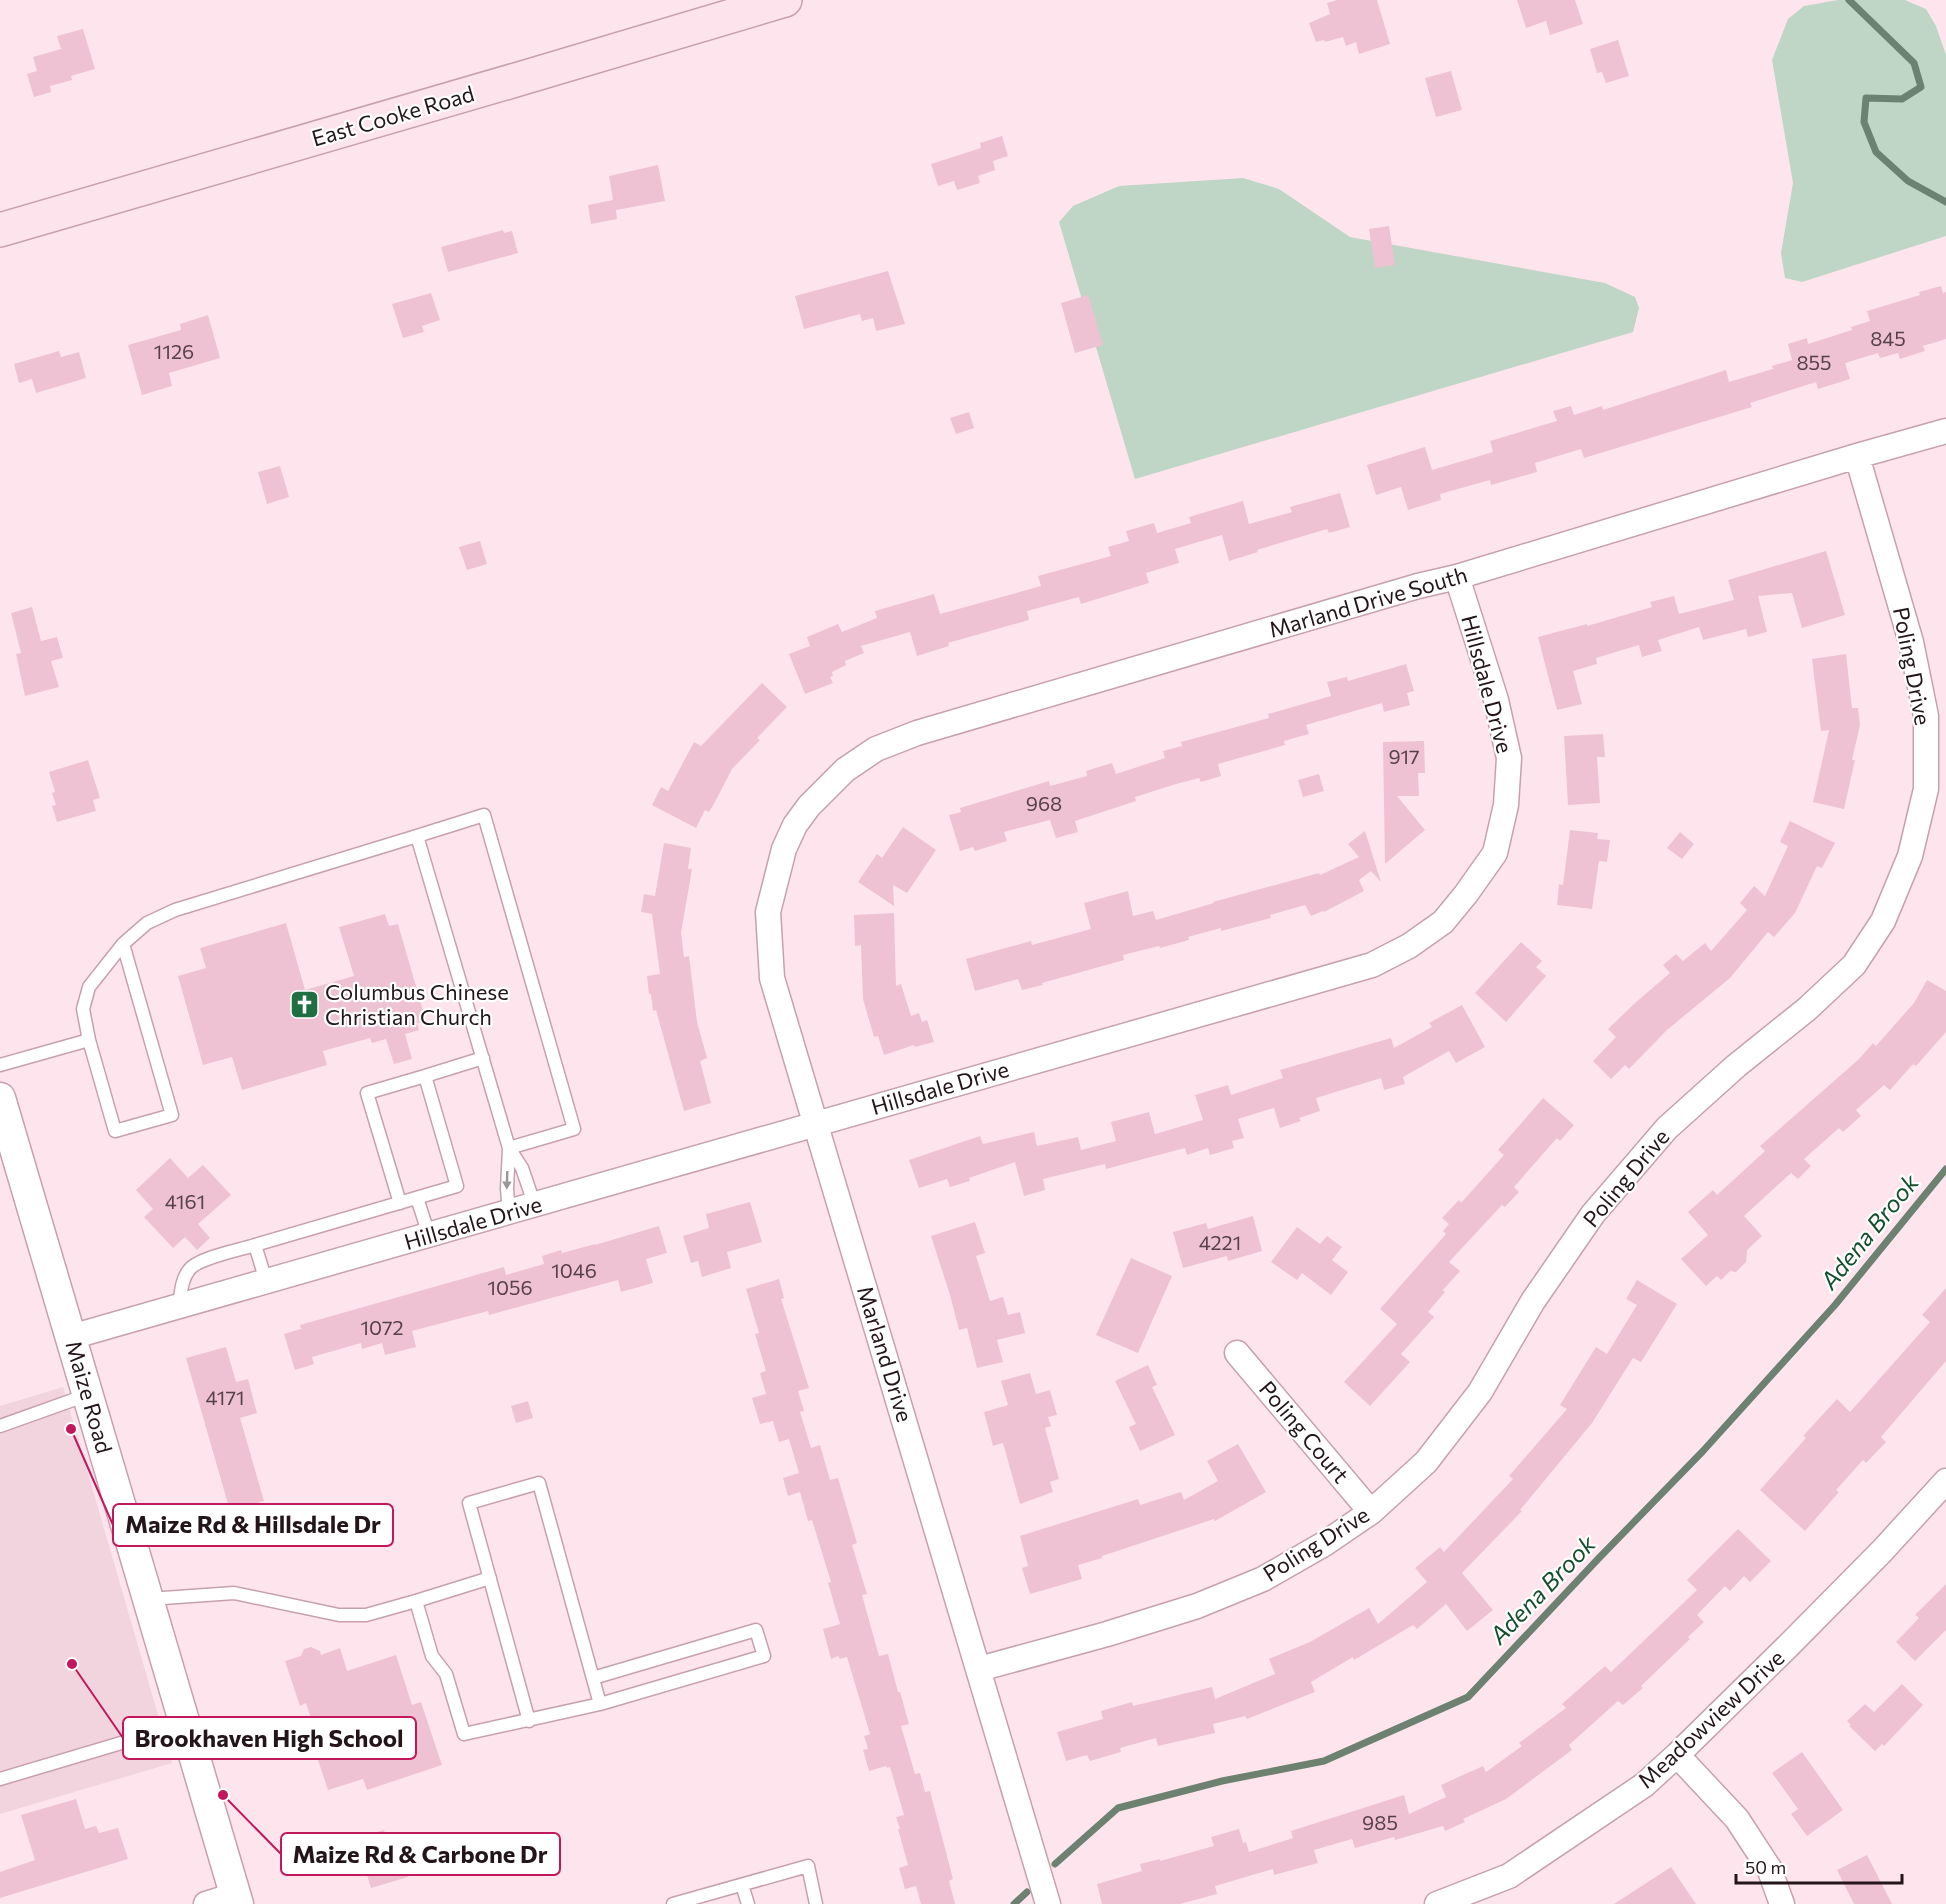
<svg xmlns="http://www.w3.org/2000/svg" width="1946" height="1904" font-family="Commissioner,sans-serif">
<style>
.built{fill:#f1d4de}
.green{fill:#bfd5c5}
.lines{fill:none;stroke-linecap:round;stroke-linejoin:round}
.stream{stroke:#6c8170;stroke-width:7}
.building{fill:#eec2d2}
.service-casing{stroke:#c7a0ae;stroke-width:15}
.minor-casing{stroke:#c7a0ae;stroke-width:27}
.tertiary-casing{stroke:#c7a0ae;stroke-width:33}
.secondary-casing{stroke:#c7a0ae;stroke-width:36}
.service{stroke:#fff;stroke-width:12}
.minor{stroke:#fff;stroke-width:24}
.tertiary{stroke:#fff;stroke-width:30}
.secondary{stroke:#fce3ec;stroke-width:33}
.oneway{fill:#9c9698}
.labels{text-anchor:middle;stroke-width:4.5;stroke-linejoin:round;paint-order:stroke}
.number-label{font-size:20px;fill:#564048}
.street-label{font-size:22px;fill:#23151a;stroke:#fff}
.poi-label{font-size:22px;fill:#23151a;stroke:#fff;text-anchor:start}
.water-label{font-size:24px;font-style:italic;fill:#134e2c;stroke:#fff}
.leader{fill:none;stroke:#c2185b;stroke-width:2}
.callout-dot{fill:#c2185b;stroke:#fff;stroke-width:2}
.callout{fill:#fff;stroke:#c2185b;stroke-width:2}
.callout-label{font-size:24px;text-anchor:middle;font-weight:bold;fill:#23151a}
</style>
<rect width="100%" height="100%" fill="#fee5ed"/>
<!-- built -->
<path class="built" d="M63 1387 172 1763 0 1814V1406Z"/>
<!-- green -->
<path class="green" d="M1838 0H1905L1926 9 1936 26 1946 55V236L1802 282 1785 278 1781 253 1793 183 1772 60 1788 19 1804 6Z
M1243 178 1279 189 1350 237 1605 283 1635 297 1639 308 1633 332 1135 479 1059 222 1073 206 1119 186Z"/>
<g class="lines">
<!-- stream -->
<path class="stream" d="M1849 0 1914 63 1921 87 1902 99 1866 98 1864 122 1876 152 1908 181 1946 202
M1055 1864 1118 1808 1222 1781 1324 1761 1468 1697 1598 1559 1703 1451 1835 1305 1946 1169
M1014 1904 1027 1892"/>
</g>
<!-- building -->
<path class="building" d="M1337 0H1377L1390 44 1359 54 1356 42 1346 46 1343 37 1325 42 1324 40 1316 42 1309 23 1330 14 1327 3Z
M1517 0H1575L1583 24 1550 35 1546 21 1526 28Z
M83 29 95 69 71 76 72 80 50 86 51 92 34 97 27 74 37 71 33 57 61 49 57 36Z
M1618 40 1629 76 1606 83 1602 72 1597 73 1590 49Z
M1451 71 1462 110 1436 117 1425 78Z
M1002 136 1008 156 993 161 995 170 978 176 980 183 957 190 954 181 938 186 931 164 981 148 980 143Z
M658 165 665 201 616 210 617 219 591 224 588 205 613 200 609 176Z
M1389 226 1395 265 1375 268 1369 229Z
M503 230 504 233 512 231 518 253 448 272 441 247Z
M888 271 905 324 876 331 873 318 862 321 860 314 804 329 795 296Z
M1941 286 1943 293 1946 292V339L1923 346 1925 351 1900 359 1898 353 1880 358 1878 353 1845 363 1850 379 1818 389 1816 382 1750 403 1752 407 1584 458 1581 449 1535 463 1537 472 1491 485 1490 480 1440 494 1441 500 1408 510 1401 487 1376 495 1367 465 1425 447 1432 470 1493 452 1490 441 1557 421 1553 411 1571 406 1574 415 1602 406 1603 410 1726 370 1729 382 1773 369 1772 366 1792 360 1788 344 1807 338 1808 344 1852 330 1851 327 1870 321 1867 311 1920 295 1919 292Z
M431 293 440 320 422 326 424 332 403 338 392 304Z
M1088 295 1103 345 1075 353 1061 303Z
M208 315 220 358 169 373 172 386 142 395 128 345 181 330 180 324Z
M59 351 61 357 79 352 86 378 36 393 32 379 19 383 14 364Z
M969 412 974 428 956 434 950 418Z
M280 466 289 497 267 504 258 472Z
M1340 493 1350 527 1329 533 1327 529 1257 550 1258 552 1229 561 1222 535 1175 549 1179 563 1146 573 1149 583 1081 604 1079 597 1027 611 1029 620 948 643 949 646 917 656 910 632 861 646 864 653 845 661 846 665 832 672 833 676 830 677 833 683 805 694 789 654 810 646 807 637 838 624 842 632 877 618 875 611 934 594 940 614 1041 586 1038 576 1111 556 1108 547 1129 541 1126 531 1154 523 1157 533 1191 523 1189 517 1243 501 1249 524 1292 512 1290 507Z
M480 541 487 564 467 570 459 547Z
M1826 551 1845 615 1802 628 1792 593 1758 596 1767 632 1748 637 1746 629 1703 640 1699 627 1658 640 1662 651 1642 657 1639 645 1596 658 1597 664 1573 671 1582 704 1557 710 1538 637 1587 624V626L1652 607 1650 602 1674 596 1679 614 1734 600 1728 580Z
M32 607 41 641 57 637 63 658 51 661 59 687 25 696 16 654 21 653 11 613Z
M1846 654 1852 708H1858L1860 725 1852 760H1855L1844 809 1813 802 1829 730 1821 731 1812 659Z
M1406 664 1414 691 1407 693 1410 705 1384 712 1382 703 1306 725 1309 734 1284 741 1285 745 1218 764 1221 776 1201 782 1199 778 1176 784 1135 797 1136 801 1075 821 1078 832 1056 838 1050 820 1004 832 1007 841 975 851 973 847 960 851 949 815 961 812 960 808 1049 781 1050 786 1087 776 1086 771 1112 763 1116 774 1165 758 1163 751 1182 746 1181 742 1269 718 1268 714 1331 696 1327 682 1347 677 1348 681Z
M762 683 787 707 757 738 760 740 732 769 715 802 709 812 705 810 696 828 652 805 661 787 668 791 694 742 701 746Z
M1603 734 1605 757H1597L1600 803 1568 805 1564 736Z
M1424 741 1425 773H1418L1419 796H1397L1425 830 1385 864 1383 742Z
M88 760 100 798 93 800 96 811 57 822 52 806 56 805 52 793 55 792 49 772Z
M1319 774 1324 791 1303 797 1298 780Z
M1790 821 1835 843 1822 868 1817 866 1795 913 1774 937 1768 932 1730 978 1667 1030 1629 1069 1625 1065 1611 1079 1593 1061 1616 1037 1608 1029 1635 1003 1670 973 1663 965 1676 954 1683 961 1705 943 1711 951 1747 910 1740 903 1754 886 1765 896 1788 846 1780 842Z
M903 827 936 850 907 893 893 885 894 906 858 882 877 854 882 858Z
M1570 830 1598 833 1597 839 1610 840 1607 862 1599 861 1592 909 1557 905 1559 884 1563 885Z
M1365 831 1381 882 1371 871 1359 880 1364 891 1324 912 1323 911 1311 916 1305 905 1270 915 1271 918 1221 931V928L1188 937 1189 940 1160 948 1159 946 1123 955 1124 960 1042 983 1043 985 1022 990 1018 979 975 991 966 959 1031 941 1032 945 1091 929 1084 903 1128 891 1133 916 1153 911 1156 920 1214 903 1213 902 1319 873 1320 875 1359 857 1348 844Z
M1680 832 1694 844 1682 859 1667 848Z
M664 843 691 848 688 869H692L681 933 684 957 689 956 697 1022 707 1058 700 1061 711 1103 684 1111 656 1010 653 1011 651 994H649L647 976 660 974 652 914 641 912 644 894 655 896Z
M894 913 896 986 901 984 911 1016 919 1013 922 1022 927 1020 934 1042 915 1047 914 1045 884 1055 878 1036 874 1037 863 999 861 945 855 946 854 915Z
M385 914 389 926 398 924 426 1021 417 1023 419 1030 405 1034 412 1059 394 1064 386 1039 372 1043 370 1038 323 1051 327 1065 242 1090 232 1057 203 1065 178 976 206 968 200 948 286 923 305 990 354 976 339 927Z
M1521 942 1542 961 1536 967 1546 976 1506 1022 1475 993Z
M1927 980 1946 991V1032L1916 1066 1913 1064 1890 1090 1884 1085 1856 1110 1861 1116 1843 1132 1839 1128 1804 1159 1811 1166 1798 1179 1791 1173 1744 1216 1762 1236 1747 1250 1746 1262 1736 1272 1730 1271 1721 1280 1717 1276 1706 1286 1681 1259 1708 1235 1688 1212 1713 1190 1717 1195 1765 1151 1760 1146 1859 1059 1873 1043 1876 1046 1914 1003Z
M1462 1005 1485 1047 1456 1063 1449 1051 1403 1077 1405 1084 1384 1090 1381 1078 1316 1098 1320 1111 1299 1118 1301 1121 1280 1128 1274 1108 1238 1119 1244 1138 1232 1141 1234 1148 1210 1155 1208 1148 1187 1155 1185 1148 1106 1169 1105 1164 1043 1179 1045 1190 1024 1196 1015 1162 969 1178 970 1181 950 1187 947 1179 919 1188 909 1160 980 1136 983 1144 1034 1132 1037 1146 1078 1137 1081 1150 1116 1141 1111 1122 1149 1112 1155 1134 1203 1120 1195 1095 1228 1085 1231 1095 1283 1078 1280 1070 1391 1038 1394 1048 1432 1027 1429 1023Z
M1543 1098 1574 1125 1560 1141 1557 1138 1514 1187 1519 1192 1505 1207 1502 1205 1449 1262 1460 1271 1443 1290 1445 1292 1428 1312 1434 1317 1401 1354 1410 1362 1370 1406 1344 1382 1397 1324 1380 1309 1446 1234 1443 1231 1449 1224 1442 1218 1459 1200 1461 1203 1504 1155 1498 1150Z
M170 1158 188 1178 203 1165 231 1195 198 1224 210 1238 197 1250 185 1237 173 1248 144 1217 153 1209 136 1190Z
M750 1202 762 1242 727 1252 731 1268 702 1277 698 1261 691 1263 683 1236 709 1228 706 1214Z
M1253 1216 1262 1251 1228 1261 1227 1256 1183 1268 1173 1232 1206 1223 1208 1229Z
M975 1222 985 1253 976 1256 990 1301 1003 1297 1008 1315 1020 1312 1025 1333 997 1340 1003 1362 977 1368 967 1328 959 1330 950 1295 931 1236Z
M659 1226 667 1253 646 1259 653 1283 621 1292 618 1280 489 1315 488 1311 412 1331 416 1347 385 1355 382 1343 362 1349 361 1343 312 1357 314 1364 295 1370 284 1334 301 1329 300 1325 504 1267 506 1275 544 1264 542 1256 561 1250 562 1253 595 1244V1245Z
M1297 1227 1320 1244 1327 1236 1342 1247 1332 1260 1348 1272 1331 1295 1302 1273 1297 1280 1271 1262Z
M1131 1258 1172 1276 1138 1353 1096 1335Z
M779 1279 784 1298 781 1299 809 1388 798 1391 804 1411 800 1412 811 1448 820 1445 830 1480 838 1478 857 1543 852 1545 867 1594 862 1595 879 1656 888 1654 898 1692H900L909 1724 901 1726 915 1774 920 1773 925 1792 930 1791 953 1879 949 1881 955 1904H921L916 1886 905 1889 899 1868 908 1865 898 1829H900L896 1817 904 1815 890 1767 887 1768 886 1766 869 1771 863 1750 868 1749 864 1736 870 1734 847 1657 840 1659 838 1656 831 1659 823 1629 840 1624 828 1583 831 1582 812 1520 808 1521 800 1492 788 1496 783 1478 799 1473 789 1439 779 1442 773 1421 760 1424 752 1398 766 1394 760 1373 766 1371 755 1334 759 1333 746 1289Z
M1637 1280 1677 1304 1641 1362 1633 1358 1592 1423 1520 1510 1522 1511 1462 1573 1493 1610 1467 1631 1446 1604 1417 1629 1413 1625 1354 1660 1353 1657 1311 1682 1315 1692 1247 1719 1245 1716 1213 1724 1215 1733 1158 1746 1156 1738 1120 1748 1121 1752 1090 1761 1087 1755 1066 1761 1057 1732 1103 1719 1101 1711 1132 1702 1133 1706 1212 1687 1215 1699 1275 1674 1269 1659 1310 1642 1369 1608 1378 1624 1427 1582 1415 1568 1440 1547 1444 1552 1513 1479 1509 1476 1567 1409 1560 1405 1596 1347 1607 1354 1637 1305 1626 1299Z
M1946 1288V1361L1881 1437 1886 1442 1866 1463 1863 1460 1836 1490 1839 1492 1805 1531 1760 1490 1806 1438 1803 1436 1837 1399 1850 1412 1930 1322 1922 1315Z
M226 1347 236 1382 248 1379 257 1413 240 1418 264 1501 230 1511 186 1358Z
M1148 1365 1157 1385 1152 1387 1175 1435 1140 1451 1129 1427 1136 1424 1115 1381Z
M1030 1373 1036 1394 1050 1390 1057 1415 1048 1417 1051 1426 1045 1428 1059 1479 1050 1482 1053 1492 1020 1504 1003 1443 993 1446 984 1412 1008 1405 1001 1381Z
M528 1401 533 1418 516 1423 511 1406Z
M1238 1444 1266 1492 1215 1521 1214 1519 1102 1556V1558L1078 1565 1082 1579 1030 1594 1022 1568 1028 1566 1020 1536 1138 1499 1140 1505 1181 1492 1184 1500 1218 1481 1207 1461Z
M1738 1529 1771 1561 1750 1582 1744 1576 1730 1591 1725 1586 1697 1615 1704 1622 1688 1637 1690 1639 1641 1686 1643 1688 1623 1705 1618 1701 1569 1745 1572 1750 1506 1799 1463 1819 1465 1822 1445 1831 1443 1826 1395 1840 1394 1837 1355 1848 1352 1839 1314 1850 1318 1863 1274 1875 1273 1869 1215 1886 1217 1894 1180 1904H1102L1097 1884 1142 1871 1140 1864 1160 1859V1861L1214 1846 1211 1837 1239 1829 1243 1843 1246 1842 1249 1852 1293 1838 1291 1831 1404 1795 1409 1814 1446 1797 1441 1785 1483 1766 1486 1772 1522 1746 1519 1743 1566 1708 1562 1704 1605 1666 1611 1672 1697 1590 1687 1580Z
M1946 1584V1630L1915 1661 1896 1642 1919 1618 1915 1615Z
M311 1647 320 1651 321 1655 340 1648 347 1671 396 1655 412 1705 421 1702 442 1765 367 1790 363 1779 328 1790 314 1748 320 1746 306 1703 300 1706 285 1661 301 1656 304 1649Z
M1902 1684 1923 1705 1884 1746 1882 1744 1875 1751 1849 1726 1851 1725 1847 1721 1865 1704 1874 1712Z
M1802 1752 1843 1810 1807 1836 1791 1814 1798 1809 1772 1773Z
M76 1799 85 1829 96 1826 99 1833 118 1828 128 1859 0 1898V1872L35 1860 21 1815Z
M384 1830 387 1840 390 1839 393 1850 399 1848 408 1877 371 1888 364 1865 361 1866 353 1839Z
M1867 1855 1892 1904H1854L1837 1870Z
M1671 1867 1696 1904H1614Z"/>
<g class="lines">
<defs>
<path id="service" d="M417 836 484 815 574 1129 509 1148
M89 1040 115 1131 172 1115 123 944
M0 1065 89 1040 83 1009 89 987 123 944 147 923 175 910 417 836 509 1148 522 1168 535 1206
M425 1076 483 1058
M417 1198 429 1235
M509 1213 507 1189 509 1148
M266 1281 255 1245 457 1186 425 1076 367 1093 400 1203
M179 1306C181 1294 181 1280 189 1270 197 1258 240 1250 255 1245
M0 1426 87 1395
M149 1599 234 1593 339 1615H366L416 1601 432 1656 446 1674 464 1734 600 1704 764 1656 756 1630 593 1678
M416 1601 490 1578
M529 1721 469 1503 539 1483 600 1704
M0 1779 185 1724
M742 1885 748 1904
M673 1904 808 1866 816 1904"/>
<path id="minor" d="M71 1337 1372 965 1409 946 1443 922 1466 894 1495 853 1506 805 1509 758 1496 700 1457 577
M1237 1353 1371 1512
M979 1669 1107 1634 1197 1606 1263 1579 1324 1544 1371 1512 1426 1462 1480 1392 1533 1301 1593 1214 1667 1128 1736 1066 1807 1009 1854 965 1883 921 1910 856 1926 789V716L1911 642 1857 456
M1677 1755 1737 1819 1769 1868 1782 1904
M206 1904 235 1895
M1048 1904 772 978 768 912 784 849 795 825 809 806 845 770 876 749 917 733 1418 586 1457 577 1857 456 1946 431
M1437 1904 1509 1876 1644 1785 1677 1755 1787 1647 1882 1551 1946 1481"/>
<path id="tertiary" d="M0 1098 238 1904"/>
<path id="secondary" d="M0 230 519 79 785 0"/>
</defs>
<!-- service casing -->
<use href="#service" class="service-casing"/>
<!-- minor casing -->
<use href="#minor" class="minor-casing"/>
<!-- tertiary casing -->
<use href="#tertiary" class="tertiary-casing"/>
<!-- secondary casing -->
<use href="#secondary" class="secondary-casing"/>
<!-- service -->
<use href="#service" class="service"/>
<!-- minor -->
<use href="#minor" class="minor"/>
<!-- tertiary -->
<use href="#tertiary" class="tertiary"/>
<!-- secondary -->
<use href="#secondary" class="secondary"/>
</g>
<!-- one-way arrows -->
<defs><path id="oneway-solid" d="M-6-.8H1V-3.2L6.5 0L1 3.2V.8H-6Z" transform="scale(1.5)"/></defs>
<use class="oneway" href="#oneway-solid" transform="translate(507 1180) rotate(92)"/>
<!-- icons -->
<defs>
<symbol id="church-square" viewBox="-11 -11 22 22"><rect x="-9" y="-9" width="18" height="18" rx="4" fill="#1e7042" stroke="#fff"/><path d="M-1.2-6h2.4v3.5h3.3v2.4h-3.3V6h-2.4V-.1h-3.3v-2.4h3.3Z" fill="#fff"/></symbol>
</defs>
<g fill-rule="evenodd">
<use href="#church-square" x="288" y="988" width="33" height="33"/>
</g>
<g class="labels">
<!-- number labels -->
<g class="number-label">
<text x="1888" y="346">845</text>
<text x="174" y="359">1126</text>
<text x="1814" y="370">855</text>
<text x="1404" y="764">917</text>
<text x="1044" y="811">968</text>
<text x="185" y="1209">4161</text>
<text x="1220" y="1250">4221</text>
<text x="574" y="1278">1046</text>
<text x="510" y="1295">1056</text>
<text x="382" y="1335">1072</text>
<text x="225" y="1405">4171</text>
<text x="1380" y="1830">985</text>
</g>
<!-- street labels -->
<g class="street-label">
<text transform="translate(393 116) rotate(-16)" y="8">East Cooke Road</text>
<text transform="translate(1368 602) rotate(-16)" y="8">Marland Drive South</text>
<text transform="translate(1912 666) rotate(79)" y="8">Poling Drive</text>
<text transform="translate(1487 684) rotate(75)" y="8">Hillsdale Drive</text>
<text transform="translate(940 1088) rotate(-16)" y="8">Hillsdale Drive</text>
<text transform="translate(1626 1178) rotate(-50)" y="8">Poling Drive</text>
<text transform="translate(473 1223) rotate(-16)" y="8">Hillsdale Drive</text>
<text transform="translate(885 1354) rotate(73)" y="8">Marland Drive</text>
<text transform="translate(89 1397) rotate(74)" y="8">Maize Road</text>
<text transform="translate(1304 1432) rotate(50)" y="8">Poling Court</text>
<text transform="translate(1316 1544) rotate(-32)" y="8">Poling Drive</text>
<text transform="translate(1711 1719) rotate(-43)" y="8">Meadowview Drive</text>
</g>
<!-- poi labels -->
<g class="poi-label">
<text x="325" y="1000">Columbus Chinese<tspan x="325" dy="25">Christian Church</tspan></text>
</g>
<!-- water labels -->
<g class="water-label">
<text transform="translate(1870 1232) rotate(-51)" y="8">Adena Brook</text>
<text transform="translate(1543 1590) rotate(-46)" y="8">Adena Brook</text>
</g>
</g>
<!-- callouts -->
<path class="leader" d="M71 1429L113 1525M72 1664L123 1738M223 1795L281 1854"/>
<g class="callout-dot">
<circle cx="71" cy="1429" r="6"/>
<circle cx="72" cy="1664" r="6"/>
<circle cx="223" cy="1795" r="6"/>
</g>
<g class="callout">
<rect x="113" y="1504" width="280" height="42" rx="6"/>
<rect x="123" y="1717" width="293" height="42" rx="6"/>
<rect x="281" y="1833" width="279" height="42" rx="6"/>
</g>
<g class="callout-label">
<text x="253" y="1533">Maize Rd &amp; Hillsdale Dr</text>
<text x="269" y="1747">Brookhaven High School</text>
<text x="420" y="1863">Maize Rd &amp; Carbone Dr</text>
</g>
<!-- scale -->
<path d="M1736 1874v9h166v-9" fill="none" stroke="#23151a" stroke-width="3"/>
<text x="1745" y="1874" font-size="18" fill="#23151a" stroke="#ffffff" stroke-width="4.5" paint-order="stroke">50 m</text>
</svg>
